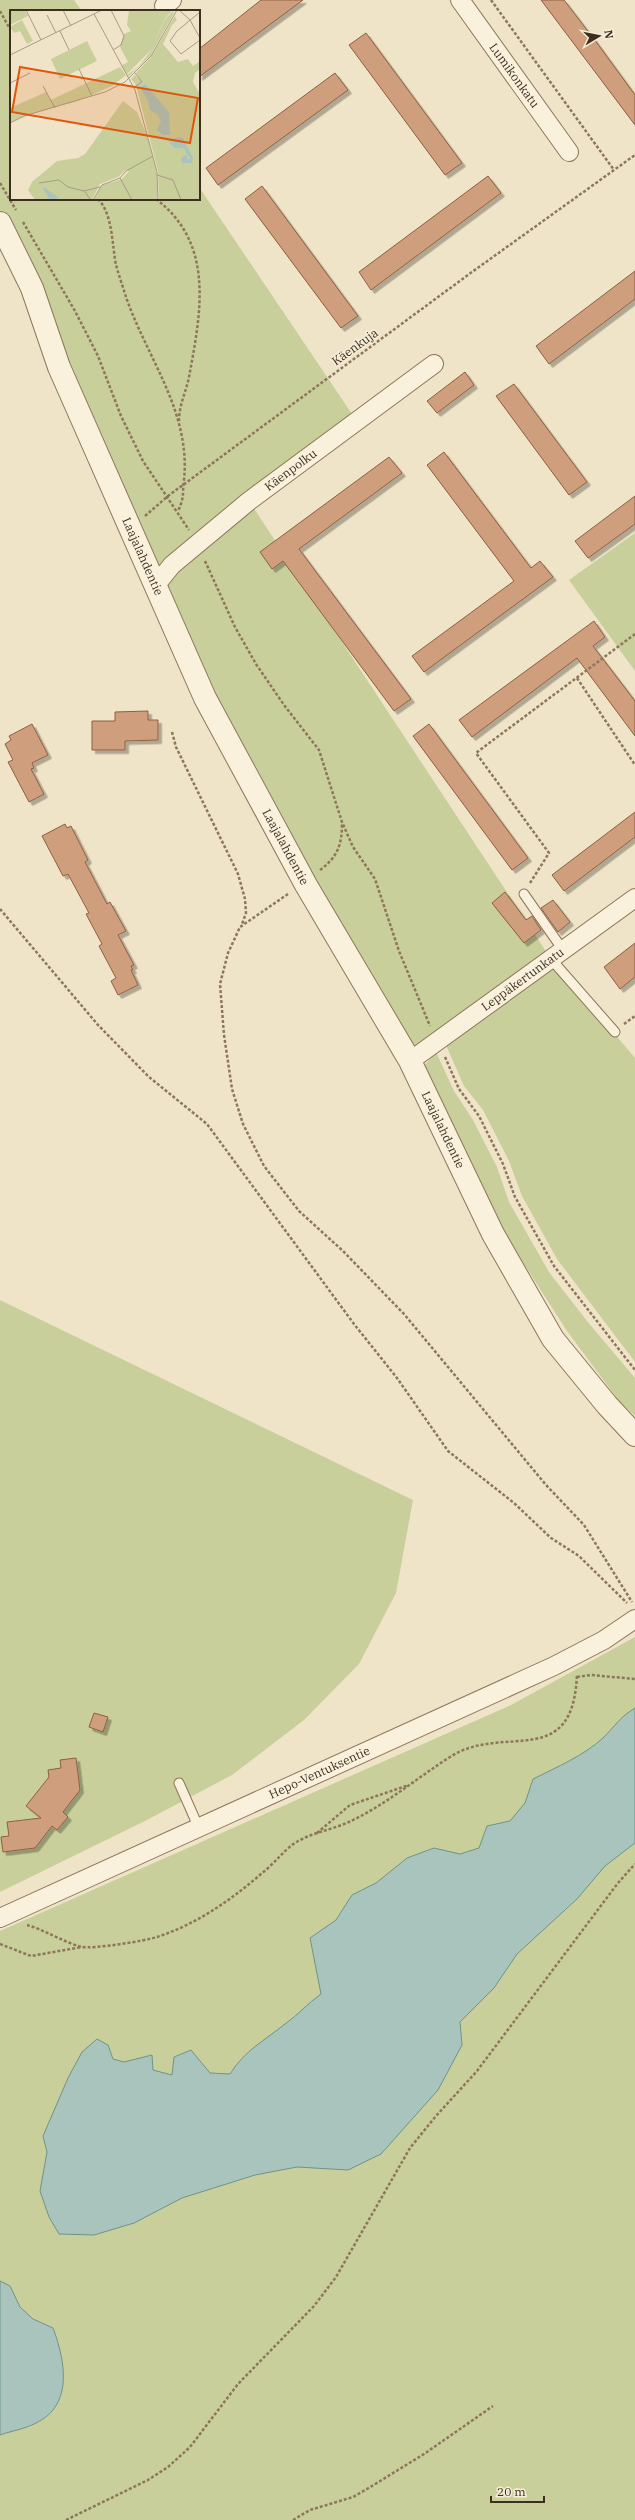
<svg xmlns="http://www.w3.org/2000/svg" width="635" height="2520" font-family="'IBM Plex Serif',serif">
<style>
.green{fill:#c9cf9b}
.water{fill:#a9c4bc;stroke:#6f938a}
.building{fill:#cf9f7d;stroke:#8d5f41;filter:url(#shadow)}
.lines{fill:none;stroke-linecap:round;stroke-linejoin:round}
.service-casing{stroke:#8d765c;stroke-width:11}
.minor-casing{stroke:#8d765c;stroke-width:20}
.tertiary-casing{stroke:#8d765c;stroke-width:24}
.path{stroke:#8d765c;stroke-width:2.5;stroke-dasharray:3 2;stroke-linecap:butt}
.service{stroke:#faf1dc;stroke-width:9}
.minor{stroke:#faf1dc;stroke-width:18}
.tertiary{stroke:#faf1dc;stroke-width:22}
.labels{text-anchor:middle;stroke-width:3;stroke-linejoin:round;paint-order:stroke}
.street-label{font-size:12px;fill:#3d2e20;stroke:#f7eed8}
.inset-road{fill:none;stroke:#a89b85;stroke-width:1}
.view{fill:#df570d;fill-opacity:0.15;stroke:#df570d;stroke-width:2}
.inset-edge{fill:none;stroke:#3d2e20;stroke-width:2}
</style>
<defs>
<filter id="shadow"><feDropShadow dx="3.5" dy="3.5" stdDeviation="0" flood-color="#0004"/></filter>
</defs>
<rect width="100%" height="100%" fill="#f0e4c8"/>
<!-- green -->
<path class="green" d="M0 0H74L82 11H11V199H199V187L356 420 249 501 551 959 410 1061 205 698 0 223Z
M635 533V671L569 580Z
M556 965 635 1058V1362L557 1259 522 1196 509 1161 483 1110 464 1086 445 1043Z
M436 1052 454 1091 473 1120 497 1167 509 1202 549 1272 587 1321 635 1378V1416L619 1401 567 1331 506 1236 423 1067Z
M0 1300 413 1500 396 1593 359 1664 304 1720 232 1775 145 1821 0 1892Z
M635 1637V2520H0V1931L511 1705Z"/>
<!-- water -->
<path class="water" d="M635 1708V1843L605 1866 577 1899 517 1954 494 1988 460 2022 462 2045 438 2090 381 2154 348 2170 297 2167 255 2175 182 2198 134 2223 94 2235 59 2234 49 2217 40 2191 47 2152 43 2136 68 2078 82 2052 97 2039 108 2045 113 2059 124 2062 152 2055 153 2070 172 2075 174 2057 191 2050 210 2073 230 2074C244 2051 265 2040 285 2024 298 2015 308 2003 321 1994L310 1938 336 1920 352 1895 376 1883 407 1858 434 1848 460 1854 479 1848 487 1826 510 1821 525 1803 533 1779C557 1767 583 1756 603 1738 615 1726 620 1717 635 1708Z
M0 2281 10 2286 20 2307 33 2319 53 2328C65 2360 74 2405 36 2423 25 2429 11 2431 0 2435Z"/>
<!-- building -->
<path class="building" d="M261 0H303L199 77V49Z
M541 0H564L597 43 635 95V125Z
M366 33 462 163 445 175 349 45Z
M335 73 348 90 218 185 206 168Z
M488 176 501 193 371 290 359 272Z
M262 186 358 316 341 328 245 199Z
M635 271V299L549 364 536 346Z
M465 372 474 385 437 413 427 401Z
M514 384 587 482 569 495 496 396Z
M444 452 531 568 540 561 553 577 424 672 412 656 514 581 427 465Z
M389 457 402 473 299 549 411 699 394 711 283 561 272 569 260 552Z
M635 496V524L588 558 575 541Z
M594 621 605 637 593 646 635 701V736L577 658 472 737 459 720Z
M148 711V720H158V740L125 741V750H92V721H115V712Z
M32 724 48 755 32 763 34 768 31 769 44 794 29 802 8 762 13 760 5 744 11 740 9 736Z
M429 724 528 858 512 870 413 736Z
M635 812V837L564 891 552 875Z
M65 824 67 828 71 826 88 860 85 862 107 904 110 902 126 931 118 935 134 965 131 966 133 970H131L138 985 118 995 111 981 116 978 99 946 102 944 86 914 89 913 68 874 63 876 42 836Z
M505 892 526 920 532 916 541 930 524 943 492 903Z
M553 900 570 922 558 932 541 908Z
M635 943V977L620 989 604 967Z
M94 1713 108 1717 103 1732 89 1727Z
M76 1758 80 1790 63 1812 68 1817 57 1830 52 1826 35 1848 3 1852 1 1837 9 1836 7 1822 41 1818 26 1806 49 1777 48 1770 61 1768 60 1760Z"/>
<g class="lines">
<defs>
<path id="service" d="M524 894 563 950
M551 959 615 1032
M179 1783 198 1826"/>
<g id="minor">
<path id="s1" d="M460 0 569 152"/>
<path d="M164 6 172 0"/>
<path id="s2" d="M155 586 172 565 249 501 434 364"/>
<path id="s3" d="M410 1061 635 898"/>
<path id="s4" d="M0 1918 554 1666 604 1640 635 1619"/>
</g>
<g id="tertiary">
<path id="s5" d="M0 223 32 288 59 367 205 698 306 885 410 1061 493 1234 553 1339 607 1405 635 1435"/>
</g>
</defs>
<!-- service casing -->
<use href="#service" class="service-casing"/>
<!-- minor casing -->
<use href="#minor" class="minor-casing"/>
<!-- tertiary casing -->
<use href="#tertiary" class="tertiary-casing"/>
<!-- path -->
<path class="path" d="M491 0 614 170
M0 11 11 31
M0 183 16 210
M98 199C113 214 112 246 116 265 119 276 123 287 126 297 147 358 191 412 184 480 182 495 185 496 178 511
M156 199C215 244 201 312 189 377 186 392 179 405 179 421
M23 222 75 311 98 356 121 416 143 461 189 530
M145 516 168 496 472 272 635 155
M205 561 235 627 256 664 284 705 319 750 342 822 353 847 375 879 399 951 430 1026
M577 678 635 765
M172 732 176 747 238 874 245 899 246 913 241 927
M320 870C338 857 342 844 342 823
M530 883 549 853 476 753 635 634
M288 894 240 927 228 953 220 984 224 1035 232 1089 243 1124 264 1166 299 1211 343 1251 404 1314 546 1485 584 1525 632 1602
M0 909 98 1025 149 1077 207 1124 354 1324 397 1378 448 1451 514 1503 551 1538 579 1556 627 1603
M624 1024 635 1016
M445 1057 459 1089 479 1116 503 1164 515 1197 554 1266 635 1370
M577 1677 591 1675 635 1679
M317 1833 350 1805 409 1785
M27 1925C45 1930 65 1943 82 1947 94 1949 145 1941 157 1937 200 1923 235 1897 268 1868 277 1860 284 1851 292 1845 310 1832 334 1830 353 1820 388 1803 417 1778 450 1757 504 1722 573 1773 577 1674
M0 1944 31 1956 82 1947
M66 2520 148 2480 168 2467 190 2447 238 2384 314 2306 336 2277 410 2148 436 2116 477 2071 618 1883 635 1864
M293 2520 310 2510 353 2497 372 2486 424 2454 493 2406"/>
<!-- service -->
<use href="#service" class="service"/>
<!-- minor -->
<use href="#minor" class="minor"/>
<!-- tertiary -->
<use href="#tertiary" class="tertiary"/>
</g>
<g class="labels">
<!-- street labels -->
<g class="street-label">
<text dy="4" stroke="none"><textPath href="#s1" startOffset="93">Lumikonkatu</textPath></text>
<text transform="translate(355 347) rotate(-36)" y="4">Käenkuja</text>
<text dy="4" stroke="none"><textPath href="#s2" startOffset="179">Käenpolku</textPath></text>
<text dy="4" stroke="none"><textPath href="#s5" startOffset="363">Laajalahdentie</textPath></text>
<text dy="4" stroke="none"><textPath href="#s5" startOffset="687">Laajalahdentie</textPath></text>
<text dy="4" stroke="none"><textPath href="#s3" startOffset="139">Leppäkertunkatu</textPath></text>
<text dy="4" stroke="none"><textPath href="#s5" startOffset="1011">Laajalahdentie</textPath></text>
<text dy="4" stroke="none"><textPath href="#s4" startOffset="351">Hepo-Ventuksentie</textPath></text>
</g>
</g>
<!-- overview -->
<g transform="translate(10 10)">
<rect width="190" height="190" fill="#f0e4c8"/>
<path d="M15 0 18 6 0 15V1ZM119 0H163L155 8 142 38 155 9 163 1 164 3 140 46 119 66 117 65 128 57 137 46 142 39 117 64 111 56 118 52 110 37 114 24 121 21 117 15ZM165 6 167 10 162 15 153 34 168 52 178 49 183 56 190 51V59L185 63 183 72 190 84V190H149L148 161 126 75 121 69 125 65 130 70 126 63 141 47ZM12 10 23 31 17 34 10 21 4 23 0 17ZM77 31 87 51 50 69 41 49ZM110 57 116 65 102 76 68 91 23 103 0 113V98L36 82 41 90ZM113 91 127 102 139 130 147 162 148 190H84L92 175 112 169 119 161 116 160 108 167 90 174 82 190H25L18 180 22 172 47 151 68 148 75 144Z" fill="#c9cf9b"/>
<path d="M135 74 159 102 160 125H153L147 120 151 111 147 104 140 100 138 91 130 77ZM169 127 173 128 183 148 182 153H172L171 148 176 145 179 150 180 148 173 138H165L158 131ZM32 177 35 178 49 188 40 190Z" fill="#a9c4bc"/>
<path class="inset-road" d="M16 0 31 30M53 0 61 16M101 0 114 26 111 35 103 40M169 0 180 10 190 28M190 2 167 21 160 31 171 44 190 30M84 4 125 80 147 162 148 190M37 5 46 23M50 21 59 40M0 45 92 0M69 59 82 86M0 73 20 63M33 76 45 98M124 77 132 72 125 63M0 113 14 106 95 82 115 72 141 46 167 0M147 165 163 170 171 190M29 173 49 170 58 177 74 181 81 190M74 181 90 177M83 190 92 175 110 168M122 190 110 168 116 161 143 146"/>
<path class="view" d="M10 57 188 88 180 133 2 102Z"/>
<rect width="190" height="190" class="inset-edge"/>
</g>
<!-- north arrow -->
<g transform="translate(599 36) rotate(80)" stroke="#f7eed8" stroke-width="3" paint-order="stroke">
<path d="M0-3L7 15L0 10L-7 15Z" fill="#3d2e20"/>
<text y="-6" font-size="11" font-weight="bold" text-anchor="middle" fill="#3d2e20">N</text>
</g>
<!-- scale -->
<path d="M491 2496v6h53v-6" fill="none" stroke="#3d2e20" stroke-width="2"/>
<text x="497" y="2496" font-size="12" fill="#3d2e20" stroke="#f7eed8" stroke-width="3" paint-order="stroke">20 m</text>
</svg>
